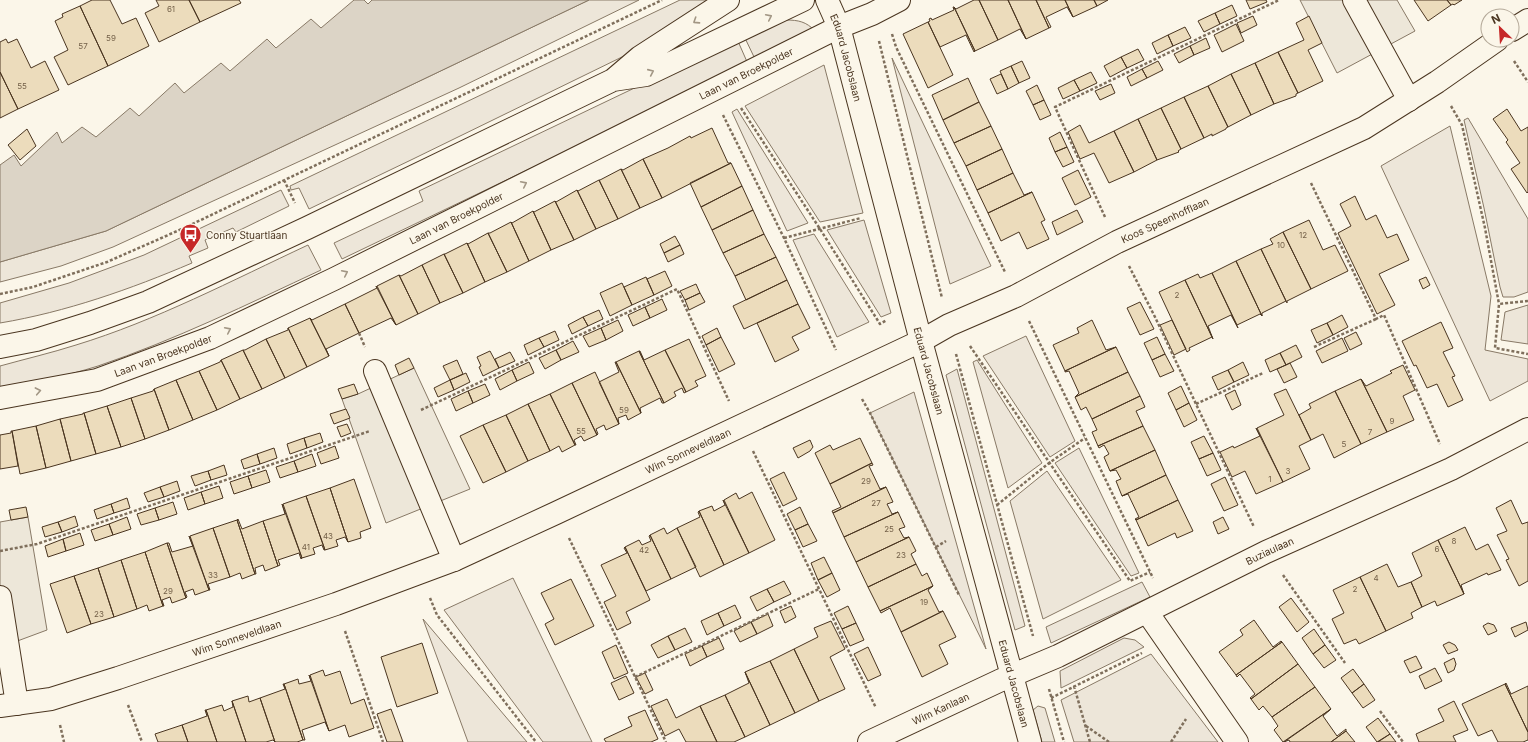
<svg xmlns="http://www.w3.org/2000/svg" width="1528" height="742" font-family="Inter,sans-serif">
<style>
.green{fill:#ede6d9;stroke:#887966}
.parking{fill:#ede7d9;stroke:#887966}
.water{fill:#dcd4c6;stroke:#887966}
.building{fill:#ecdcbc;stroke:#4a3520}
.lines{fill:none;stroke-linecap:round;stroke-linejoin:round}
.street-casing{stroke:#4a3520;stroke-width:24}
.secondary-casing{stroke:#4a3520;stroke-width:24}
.path{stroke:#7f6f5c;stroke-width:2.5;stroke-dasharray:3 2;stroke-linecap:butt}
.street{stroke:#fbf6e9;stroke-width:22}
.secondary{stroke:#fbf6e9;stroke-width:22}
.oneway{stroke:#a29684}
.labels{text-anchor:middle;stroke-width:3;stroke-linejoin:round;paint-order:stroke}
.number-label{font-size:8px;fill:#725f47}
.street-label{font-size:10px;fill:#4a3520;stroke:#fbf6e9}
.poi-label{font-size:10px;fill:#4a3520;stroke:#fbf6e9;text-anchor:start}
</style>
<rect width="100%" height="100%" fill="#fbf6e9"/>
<!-- green -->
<path class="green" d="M589 0H639L459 88 113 247 61 266 0 282V262L106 231Z
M680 0H710L624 56 413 159 309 209 299 188 291 190 290 186Z
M783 20C794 20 803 20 812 28L811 32 755 59 744 36Z
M737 39 748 64 342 259 334 243 423 201 419 191Z
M892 58 991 266 950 284Z
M824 65 863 213 820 222 745 106Z
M737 109 808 223 787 231 732 112Z
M1468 118 1528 219V292L1514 297H1503L1500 287 1484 208 1464 120Z
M1450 126 1491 296 1485 350 1528 359V381L1490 401 1381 166Z
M281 190 289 206 236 232 233 228 205 240 208 248 189 256 192 263C131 289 66 312 0 323V303L69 283 144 255Z
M864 220 891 313 881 317 827 230Z
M814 234 869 322 837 337 793 240Z
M308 245 321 270C248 304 175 340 98 366 66 376 33 383 0 389V366C25 359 51 353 76 345 155 321 233 280 308 245Z
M1528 305V344L1501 340 1505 312Z
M1026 336 1075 441 1050 457 983 356Z
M977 360 1042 463 1008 488 973 362Z
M957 369 1025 626 1015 630 946 375Z
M914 392 986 649 870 413Z
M1079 448 1139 573 1131 576 1055 463Z
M1047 471 1121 580 1043 619 1010 501Z
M513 578 592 742H543L444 610Z
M1142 582 1150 597 1051 643 1046 627Z
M423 619 527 742H468Z
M1124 638 1135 640 1144 647 1061 688 1060 671Z
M1151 654 1218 742H1074L1061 700Z
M1038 706 1045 708 1055 742H1042L1033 710Z"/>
<!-- parking -->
<path class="parking" d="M1300 0H1397L1415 31 1337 73Z
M414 368 470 489 386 523 342 399 358 394Z
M28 517 47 630 12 643 0 644V522Z"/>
<!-- water -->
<path class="water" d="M354 0H364L368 4 372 0H589L106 231 0 262V165L14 155 21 166 57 132 62 143 82 127 96 137 130 108 139 116 175 83 184 93 221 63 230 71 267 39 276 48 311 19 321 28Z"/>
<!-- building -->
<path class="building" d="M92 0H110L122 24 136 18 149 46 108 66 80 6Z
M156 0H189L200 22 159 42 145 13 159 6Z
M189 0H239L241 3 200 22Z
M974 0H979L998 40 975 51 954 7 956 9Z
M979 0H1008L1026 39 1020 29 998 40Z
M1008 0H1036L1049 28 1026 39Z
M1036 0H1065L1073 17 1067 7 1046 17 1051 27 1049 28Z
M1065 0H1094L1097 6 1073 17Z
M1094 0H1108L1097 6Z
M1246 0H1266L1267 2 1250 9Z
M1414 0H1447L1451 5 1428 21Z
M1447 0H1462L1454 5 1453 4 1451 5Z
M1232 5 1237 16 1220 24 1215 13Z
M80 6 108 66 68 85 54 57 68 50 55 21 63 17 62 14Z
M953 7H954L975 51 974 52 966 35 940 47 928 22 930 21 929 19 931 18 932 20 954 10Z
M1215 13 1220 24 1204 32 1198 21Z
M1253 16 1257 25 1241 33 1237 23Z
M1309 16 1322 43 1308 50 1323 81 1298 93 1278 52 1304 40 1296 23Z
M928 22 953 75 928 88 903 34Z
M1236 24 1244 41 1222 52 1214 35Z
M1185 27 1191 38 1173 46 1168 35Z
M1168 35 1173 46 1157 54 1152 43Z
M1206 38 1210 48 1194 55 1190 46Z
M6 39 8 43 17 39 31 68 45 61 59 90 18 109 0 72V42Z
M1190 46 1194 55 1179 63 1174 54Z
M1138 49 1144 60 1127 68 1121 57Z
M1278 52 1298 93 1296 94V96L1274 104 1255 63Z
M1121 57 1127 68 1110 77 1104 66Z
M1022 61 1030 78 1019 83 1011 66Z
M1158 61 1163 70 1147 78 1142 69Z
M1255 63 1274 104 1251 115 1231 74Z
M1011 66 1019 83 1008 89 1000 71Z
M1142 69 1147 78 1131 86 1127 77Z
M0 72 18 109 0 118Z
M1091 72 1097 83 1080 91 1074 80Z
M1001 74 1008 89 997 94 990 79Z
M1231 74 1251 115 1228 127 1208 86Z
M968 78 979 102 943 120 932 95Z
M1074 80 1080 91 1063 99 1058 88Z
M1111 84 1115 93 1100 100 1095 91Z
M1037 85 1044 100 1033 105 1026 91Z
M1208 86 1228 127 1226 128V129L1212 136V134L1204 138 1184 97Z
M1184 97 1204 138 1181 149 1161 108Z
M1044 100 1051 115 1040 120 1033 105Z
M979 102 991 126 954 143 943 120Z
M1161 108 1181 149 1178 151 1179 152 1157 160 1138 119Z
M1507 109 1521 131 1528 127V192L1527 193 1511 169 1520 163 1506 142 1508 140 1493 119Z
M1138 119 1157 160 1134 172 1114 131Z
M1080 125 1089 143 1114 131 1134 172 1109 183 1094 153 1080 159 1068 132Z
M991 126 1002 149 966 166 954 143Z
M712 128 728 163H731L662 198 643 159 668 148 690 136 691 138Z
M27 129 36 146 20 160 8 145Z
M1060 132 1067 147 1055 152 1049 138Z
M1067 147 1074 162 1063 167 1055 152Z
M1002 149 1013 173 977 190 966 166Z
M643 159 662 198 640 208 621 169 623 170Z
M731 163 742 186 701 207 690 183Z
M621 169 640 208 618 219 599 180H600Z
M1078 170 1091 197 1075 205 1062 178Z
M1013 173 1024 195 1032 192 988 213 977 190Z
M599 180 618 219 596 229 577 190 578 191Z
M742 186 753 210 712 230 701 207Z
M577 190 596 229 574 240 555 201 556 202Z
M1032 192 1045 220 1041 222 1049 239 1027 249 1019 232 1001 241 988 213Z
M1355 196 1366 220 1376 215 1387 238 1397 234 1409 260 1379 274 1395 305 1377 314 1338 233 1351 226 1340 204Z
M555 201 574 240 551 250 533 211 534 212Z
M753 210 764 234 723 253 712 230Z
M1077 210 1083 222 1057 235 1052 222Z
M533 211 551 250 529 261 511 222 512 223Z
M1309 220 1323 250 1335 245 1348 271 1311 289 1283 232Z
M511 222 529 261 507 272 488 233H490Z
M1283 232 1311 289 1287 301V303L1261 249 1273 244 1270 239Z
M488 233 507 272 485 282 467 243 468 244Z
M764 234 776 257 735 276 723 253Z
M675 236 680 245 664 253 660 244Z
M467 243 485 282 463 293 444 254H445Z
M680 245 684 254 668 262 664 253Z
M1261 249 1286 301 1262 313V316L1236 261Z
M444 254 463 293 440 303 422 265Z
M776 257 787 280 746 300 735 276Z
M1236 261 1262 316 1260 314 1237 325 1212 273Z
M422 265 440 303 418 314 399 275 401 276Z
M665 271 672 286 654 295 647 279Z
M1212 273 1238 328 1231 315 1208 326 1213 339 1185 280 1198 274 1200 278Z
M399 275 418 314 396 325 377 286Z
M646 277 654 295 632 305 624 287Z
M1426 277 1430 285 1423 289 1419 280Z
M787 280 798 304 744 329 733 306Z
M1185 280 1212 337 1189 348 1190 350 1187 352 1159 292Z
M622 283 632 305 610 316 600 293Z
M696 284 700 293 685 300 680 291Z
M376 286 396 325 391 318 359 333 345 304 377 288Z
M700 293 705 302 689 310 685 300Z
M662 299 667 310 650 318 645 307Z
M1140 302 1154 329 1140 335 1127 308Z
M345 304 359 333 326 349 329 356 310 318 312 320Z
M798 304 810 328 792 337 799 350 775 362 757 323Z
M645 307 650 318 633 326 628 315Z
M599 310 603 319 588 326 583 317Z
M1342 315 1348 327 1333 335 1327 323Z
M583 317 588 326 572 334 568 325Z
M310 318 329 356 307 367 288 328Z
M618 320 623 331 606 340 601 328Z
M1092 320 1106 350 1116 347 1065 371 1053 345 1079 333 1077 328Z
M1172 320 1186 349 1174 355 1160 325Z
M1441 322 1453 348 1443 352 1455 376 1452 377 1463 400 1448 407 1437 384 1427 388 1416 365 1414 366 1402 341Z
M1327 323 1333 335 1317 343 1311 330Z
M288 328 307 367 285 378 266 339 288 330Z
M601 328 606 340 589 347 583 336Z
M717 328 721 337 706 345 702 336Z
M555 331 559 340 544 347 539 338Z
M1356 332 1362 344 1350 350 1344 338Z
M721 337 735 364 719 372 706 345Z
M1157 337 1165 354 1152 360 1144 343Z
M539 338 544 347 528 355 524 345Z
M1342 338 1348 351 1322 363 1316 351Z
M266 339 285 378 262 389 243 350H245Z
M689 339 706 376 695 381 698 386 686 392 665 350Z
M573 341 579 352 561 360 556 350Z
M1296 345 1302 357 1286 365 1280 353Z
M1116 347 1128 372 1075 397 1079 393 1069 371 1065 372V371Z
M243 350 262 389 240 399 221 360Z
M556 350 561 360 545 369 539 358Z
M665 350 686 392 684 393 682 388 674 392 676 396 664 403 639 351H640L644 360Z
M490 351 499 368 483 376 479 367 481 366 477 357Z
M639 351 664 403H662L660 398 640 408 641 413 616 362Z
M510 352 515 361 499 368 495 359Z
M1280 353 1286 365 1270 372 1265 360Z
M1165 354 1174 371 1160 377 1152 360Z
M409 358 414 368 399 375 395 365Z
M221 360 240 399 217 410 199 371 220 362Z
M457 360 463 374 450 380 443 366Z
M529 362 534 373 517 381 512 370Z
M615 362H616L641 413 628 420 626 415 618 418 619 424 599 382 619 372Z
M1243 362 1249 375 1234 382 1228 370Z
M1290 363 1297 377 1284 383 1277 369Z
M1403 365 1415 390 1403 396 1414 420 1387 432 1361 379 1366 386 1392 373 1390 371Z
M512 370 517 381 500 390 495 379Z
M1228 370 1234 382 1218 390 1212 377Z
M199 371 217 410 193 420 176 380Z
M595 372 619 424 606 430 604 425 596 429 598 434 597 435 572 383Z
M1128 372 1140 396 1092 419 1086 407 1081 410 1075 397Z
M466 373 470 382 454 390 450 380Z
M1361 379 1387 432 1361 444 1335 391Z
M176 380 193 420 169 430 154 389Z
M450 380 454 390 438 397 434 388Z
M572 383 597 435 584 441 581 436 574 440 576 445H575L550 394Z
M354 384 358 394 342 399 338 389Z
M485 384 490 395 473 403 468 391Z
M1181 386 1189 403 1176 410 1168 393Z
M154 389 169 430 145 439 131 398 153 391Z
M1286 389 1311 440 1299 446 1310 469 1283 482 1257 428 1284 415 1274 394Z
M1235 390 1241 405 1232 410 1225 395Z
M468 391 473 403 456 411 451 399Z
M1335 391 1361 444 1334 458 1323 434 1311 440 1299 415 1311 408 1309 404Z
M550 394 575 445 562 452 559 446 550 451 528 404Z
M1140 396 1145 407 1136 411 1143 426 1098 446 1092 432 1097 430 1092 419Z
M131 398 145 439 121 447 107 406Z
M1189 403 1197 420 1184 427 1176 410Z
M528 404 550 451 528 461 506 415Z
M107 406 121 447 96 454 84 413Z
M346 409 350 418 334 424 330 414Z
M83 413H84L96 454 71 461 60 419 83 414Z
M506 415 528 461 506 472 483 425Z
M60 419 71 461 46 468 36 426Z
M347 424 351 433 341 437 337 427Z
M483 425 506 472 483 483 460 436Z
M36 426 46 468 20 474 12 431Z
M1143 426 1155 450 1110 471 1104 457 1109 454 1104 445 1099 448 1098 446Z
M1256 428 1283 482 1256 494 1245 471 1232 477 1220 452 1233 446 1234 448 1260 436Z
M11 431H12L18 466 0 469V435L11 433Z
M320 433 323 442 307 448 304 438Z
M1204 436 1213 453 1199 459 1191 442Z
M304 438 307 448 290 454 287 444Z
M860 438 872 463 830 484 815 453 830 445 833 450Z
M810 440 813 447 810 451 798 458 793 448Z
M335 446 339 458 321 464 317 453Z
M274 448 277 458 260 464 257 454Z
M1155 450 1166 475 1122 496 1116 481 1121 479 1116 470 1110 471Z
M1213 453 1221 470 1207 476 1199 459Z
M257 454 260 464 244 469 241 460Z
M312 454 316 466 298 472 294 461Z
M294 461 298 472 280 478 276 467Z
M872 463 873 465 869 466 880 489 886 487 833 513 832 511 841 507 830 484Z
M224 465 227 475 211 480 208 471Z
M266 470 270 482 252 488 248 476Z
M208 471 211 480 195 486 191 476Z
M784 472 797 499 783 506 770 479Z
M1166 475 1178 500 1136 520 1135 519 1139 517 1128 494 1122 496Z
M248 476 252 488 234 494 230 482Z
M1225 477 1238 505 1224 511 1211 484Z
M354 479 371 528 360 532 361 538 348 542 330 488Z
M177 481 180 491 164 497 160 487Z
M219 486 223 498 205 504 201 492Z
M160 487 164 497 148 502 144 493Z
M886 487 893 502 887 504 892 514 898 512 844 537 833 513Z
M330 488 348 542 345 537 336 540 338 546 325 550 306 496Z
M201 492 205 504 188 510 184 498Z
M752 492 775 540 749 553 724 500 736 493 739 499Z
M306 496 325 550H324L322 545 313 548 315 554 302 558 283 504Z
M127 498 130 508 114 513 111 504Z
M723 500 749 553 724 565 699 511 712 506 714 511 725 505Z
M1178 500 1193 531 1177 538 1175 533 1148 546 1136 520Z
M1511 500 1522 524 1528 522V581L1519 586 1506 560 1509 559 1497 535 1507 531 1496 508Z
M173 502 177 514 159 520 155 508Z
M111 504 114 513 97 519 94 510Z
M282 504 302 558 301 559 299 553 278 560 280 565 278 566 263 521 285 514Z
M26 507 28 517 11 520 9 510Z
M800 507 808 524 795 530 787 514Z
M155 508 159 520 141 525 137 514Z
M699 511 724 565 700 577 677 528 700 517 698 512Z
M898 512 905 527 899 529 904 538 909 537 856 562 844 537Z
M75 516 78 526 62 532 58 522Z
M127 517 131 529 113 535 109 524Z
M1223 517 1229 529 1218 534 1213 522Z
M238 519 242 529 263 521 278 566 265 571 263 565 255 568 256 574H255L237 520Z
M237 520 255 574 242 579 240 573 230 577 213 528Z
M58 522 62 532 45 537 42 527Z
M109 524 113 535 95 541 91 530Z
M808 524 817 541 803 547 795 530Z
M1465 527 1476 550 1488 544 1501 570 1488 575 1487 573 1461 585 1464 594 1438 540Z
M213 528 230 577 208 584 210 590H209L190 536Z
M664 528 667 534 677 528 696 567 671 579 650 535Z
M80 533 84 545 66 551 63 539Z
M650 535 671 579 646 591 625 547 639 540 642 545 651 541 649 536Z
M189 536 209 590 195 595 193 589 185 592 187 597 186 598 167 543H169L172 552 193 546Z
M909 537 916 551 911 554 916 564 868 587 856 562Z
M63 539 66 551 48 557 45 546Z
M1438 540 1464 594 1437 606 1435 601 1422 607 1411 582 1422 576 1412 553Z
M167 543 186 598 172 603 170 597 162 600 164 606H163L145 552Z
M625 547 650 600 626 612 631 623 617 630 604 602 616 596 601 565 627 553 624 548Z
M145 552 163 606 149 611 147 605 137 609 121 560Z
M824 557 832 573 818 580 811 563Z
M121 560 137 609 114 617 98 568Z
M916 564 922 576 927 573 933 586 880 611 868 587Z
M1387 564 1398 587 1411 582 1422 607 1411 613 1413 618 1386 631 1360 577Z
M98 568 114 617 91 624 74 576Z
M832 573 840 590 827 597 818 580Z
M74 576 91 624 67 633 50 584Z
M1360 577 1386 631 1359 644 1356 639 1344 644 1332 619 1344 613 1333 590Z
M571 579 594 626 555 645 545 624 554 619 541 593Z
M784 581 791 594 774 602 767 589Z
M933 586 928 590 939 612 943 611 901 632 890 608 881 613 880 611Z
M767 589 774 602 757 611 750 597Z
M1291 598 1309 622 1297 632 1279 607Z
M735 605 741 618 724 626 718 613Z
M791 606 796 617 785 623 780 611Z
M848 606 856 623 842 629 834 613Z
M943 611 956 637 939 645 948 664 922 677 901 632Z
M718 613 724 626 707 635 701 621Z
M768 614 773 626 757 634 751 622Z
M1254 620 1273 647 1281 641 1282 642 1236 675 1219 652 1243 635 1240 630Z
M831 621 845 649 830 657 845 689 819 701 794 649 818 637 814 628Z
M751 622 757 634 740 642 734 631Z
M1526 622 1528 630 1515 637 1511 628Z
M856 623 864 640 850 646 842 629Z
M1488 623 1494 625 1497 631 1488 635 1483 626Z
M685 628 692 642 675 650 668 636Z
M1314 629 1325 645 1313 654 1302 638Z
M668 636 675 650 658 658 651 645Z
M719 638 724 649 707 657 702 646Z
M1282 642 1298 664 1251 699 1250 698 1255 694 1240 674 1237 677 1236 675Z
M1449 642 1455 645 1458 650 1448 654 1443 645Z
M422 643 438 693 397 707 381 657Z
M616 645 628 673 614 679 602 652Z
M1325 645 1336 660 1324 668 1313 654Z
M702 646 707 657 690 666 685 654Z
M868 647 881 675 868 681 854 654Z
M794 649 819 701 795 713 770 661Z
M1416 656 1422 668 1410 673 1404 661Z
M1454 658 1456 664 1454 670 1448 673 1444 663Z
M770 661 795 713 770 725 745 672Z
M1298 664 1315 687 1272 717 1263 706 1259 710 1251 699Z
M1435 668 1442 681 1425 689 1419 676Z
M1353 669 1364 684 1352 693 1341 678Z
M323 670 325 676 340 671 351 704 364 699 374 728 349 737 345 725 329 731 310 675Z
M745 672 770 725 745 737 725 695 749 683Z
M645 673 653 690 645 694 636 677Z
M309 675 329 731 325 722 302 730 305 740H303L284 684 298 679 299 684 311 681Z
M626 676 634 693 619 700 611 683Z
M1506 683 1511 694 1528 686V732L1505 684Z
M283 684H284L303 740 297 742H275L260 698 285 689Z
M1364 684 1375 700 1363 708 1352 693Z
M1505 684 1528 732V740L1523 742H1498L1492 730 1478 736 1462 704Z
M1315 687 1331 709 1283 742 1274 730 1278 726 1272 717Z
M725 695 745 737 734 742H717L700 706Z
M248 696 249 702 260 698 275 742 273 740 266 742H246L232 701Z
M667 699 676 718 700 706 717 742H686L679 729 665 736 651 706Z
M232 701 246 742H217L206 710 222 705 224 711 233 707Z
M1454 701 1468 730 1453 736 1456 742H1419L1416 734 1444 721 1438 709Z
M391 709 403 742H387L377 714Z
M1331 709 1323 716 1337 736 1346 729V731L1331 742H1290L1289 740 1284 742Z
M205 710H206L217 742H188L182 725 207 716Z
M645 710 658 739 651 742H606L604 739 632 726 628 717Z
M1378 718 1390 734 1377 742 1366 727Z
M182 725 188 742H158L155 734Z
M1346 731 1355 742H1331Z
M1390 734 1396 742H1378Z"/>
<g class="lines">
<defs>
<g id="street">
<path id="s1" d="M827 0 839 27 921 341 1030 742"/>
<path d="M1354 0 1409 100"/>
<path d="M1512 30 1528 20"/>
<path d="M375 371 454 560"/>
<path id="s2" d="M0 398 97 380 210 338 334 279 839 27 872 14 899 0"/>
<path d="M0 597 17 704"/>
<path d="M1147 612 1237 742"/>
<path id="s3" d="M0 706 51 699 118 678 336 604 419 573 454 560 556 513 921 341 949 325 1016 296 1117 242 1364 128 1437 82 1497 40"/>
<path id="s4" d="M869 742 999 681 1058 656 1266 552 1451 469 1528 429"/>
</g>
<path id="secondary" d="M613 80 646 75 803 0
M0 347 36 340 90 323 148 302 307 228 613 80 640 57 728 0"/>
</defs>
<!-- street casing -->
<use href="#street" class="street-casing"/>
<!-- secondary casing -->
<use href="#secondary" class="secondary-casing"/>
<!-- path -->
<path class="path" d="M892 34 896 47 1005 272
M879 41 942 298
M1514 61 1528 82
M1451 106 1462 125 1485 228 1499 304
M741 108 820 229 880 324 887 320
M723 115 784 238 836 350
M284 180 295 203
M1311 183 1376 319 1384 315 1440 444
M1105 217 1055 107 1279 0
M784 238 861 218
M1129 266 1155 317 1254 527
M0 294 33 287 107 262 184 228 662 0
M1528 301 1499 304 1495 348 1528 354
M1029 321 1153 578
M359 333 365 347
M970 346 1130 581 1150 572
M1314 347 1376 319
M956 354 1033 636
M862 399 870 413 959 595
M1196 404 1263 373
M421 410 677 289 729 401
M753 451 876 708
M997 505 1049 463 1085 438
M569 538 666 742
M936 547 946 541
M0 551 37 544 370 431
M1283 575 1345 663
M430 598 437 615 536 742
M345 631 383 742
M635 677 819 589
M1074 686 1090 742
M1049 689 1064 742
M1051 698 1142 653
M128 705 142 742
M1380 711 1403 742
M60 725 64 742
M1086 726 1109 742
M1171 742 1186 719"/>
<!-- street -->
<use href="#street" class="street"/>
<!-- secondary -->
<use href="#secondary" class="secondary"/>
</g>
<!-- one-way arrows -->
<defs><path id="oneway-chevron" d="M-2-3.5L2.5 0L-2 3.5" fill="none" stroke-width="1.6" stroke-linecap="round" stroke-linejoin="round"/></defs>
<g class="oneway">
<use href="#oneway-chevron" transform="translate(769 17) rotate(-26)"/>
<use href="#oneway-chevron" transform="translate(696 21) rotate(147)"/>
<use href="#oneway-chevron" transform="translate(651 72) rotate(-24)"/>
<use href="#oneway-chevron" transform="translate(524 184) rotate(-26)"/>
<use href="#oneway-chevron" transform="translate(345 273) rotate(-26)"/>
<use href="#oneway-chevron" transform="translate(228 330) rotate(-26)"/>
<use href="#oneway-chevron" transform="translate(38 391) rotate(-11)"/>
</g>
<!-- icons -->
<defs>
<symbol id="bus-pin" viewBox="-11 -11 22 30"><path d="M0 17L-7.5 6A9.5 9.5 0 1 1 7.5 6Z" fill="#c62828" stroke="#fbf6e9"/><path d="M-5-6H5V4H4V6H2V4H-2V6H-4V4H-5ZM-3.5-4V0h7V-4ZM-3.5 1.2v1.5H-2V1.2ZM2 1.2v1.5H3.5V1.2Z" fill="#fff"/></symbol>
</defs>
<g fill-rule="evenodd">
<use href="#bus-pin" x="178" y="222" width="25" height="34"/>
</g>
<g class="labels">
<!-- number labels -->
<g class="number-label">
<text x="171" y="12">61</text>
<text x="111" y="41">59</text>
<text x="83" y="49">57</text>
<text x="22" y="89">55</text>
<text x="1303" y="238">12</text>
<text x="1281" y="248">10</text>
<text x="1177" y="298">2</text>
<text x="624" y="413">59</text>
<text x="1392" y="424">9</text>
<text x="581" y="434">55</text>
<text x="1370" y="435">7</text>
<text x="1344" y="447">5</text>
<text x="1288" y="474">3</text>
<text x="1270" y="482">1</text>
<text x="866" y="484">29</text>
<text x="876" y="506">27</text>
<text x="889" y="532">25</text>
<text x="328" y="539">43</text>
<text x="1454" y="544">8</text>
<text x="306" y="550">41</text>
<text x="1437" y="552">6</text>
<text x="644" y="553">42</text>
<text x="901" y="558">23</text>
<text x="213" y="578">33</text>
<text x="1376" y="581">4</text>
<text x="1355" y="592">2</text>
<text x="168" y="594">29</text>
<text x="924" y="605">19</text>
<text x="99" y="617">23</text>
</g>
<!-- street labels -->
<g class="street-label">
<text dy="4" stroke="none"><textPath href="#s1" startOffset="61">Eduard Jacobslaan</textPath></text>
<text dy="4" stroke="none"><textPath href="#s2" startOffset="817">Laan van Broekpolder</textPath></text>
<text dy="4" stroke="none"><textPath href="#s2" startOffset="493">Laan van Broekpolder</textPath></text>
<text dy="4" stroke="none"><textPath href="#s3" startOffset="1266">Koos Speenhofflaan</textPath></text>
<text dy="4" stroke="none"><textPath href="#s2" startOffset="169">Laan van Broekpolder</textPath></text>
<text dy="4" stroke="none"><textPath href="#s1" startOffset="385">Eduard Jacobslaan</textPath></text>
<text dy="4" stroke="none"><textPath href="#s3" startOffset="736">Wim Sonneveldlaan</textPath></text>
<text dy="4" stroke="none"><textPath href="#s4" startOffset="444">Buziaulaan</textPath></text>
<text dy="4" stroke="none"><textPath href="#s3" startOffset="247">Wim Sonneveldlaan</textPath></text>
<text dy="4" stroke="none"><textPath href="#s1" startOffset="709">Eduard Jacobslaan</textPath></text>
<text dy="4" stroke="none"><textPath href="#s4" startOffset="79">Wim Kanlaan</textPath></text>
</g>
<!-- poi labels -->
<g class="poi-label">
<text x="206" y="239">Conny Stuartlaan</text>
</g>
</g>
<!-- north arrow -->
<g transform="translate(1500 28) rotate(335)"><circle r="19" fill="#fbf6e9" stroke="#b4a999"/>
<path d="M0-3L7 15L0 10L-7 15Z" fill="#c62828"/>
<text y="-6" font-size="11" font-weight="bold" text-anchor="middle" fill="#4a3520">N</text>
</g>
</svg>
